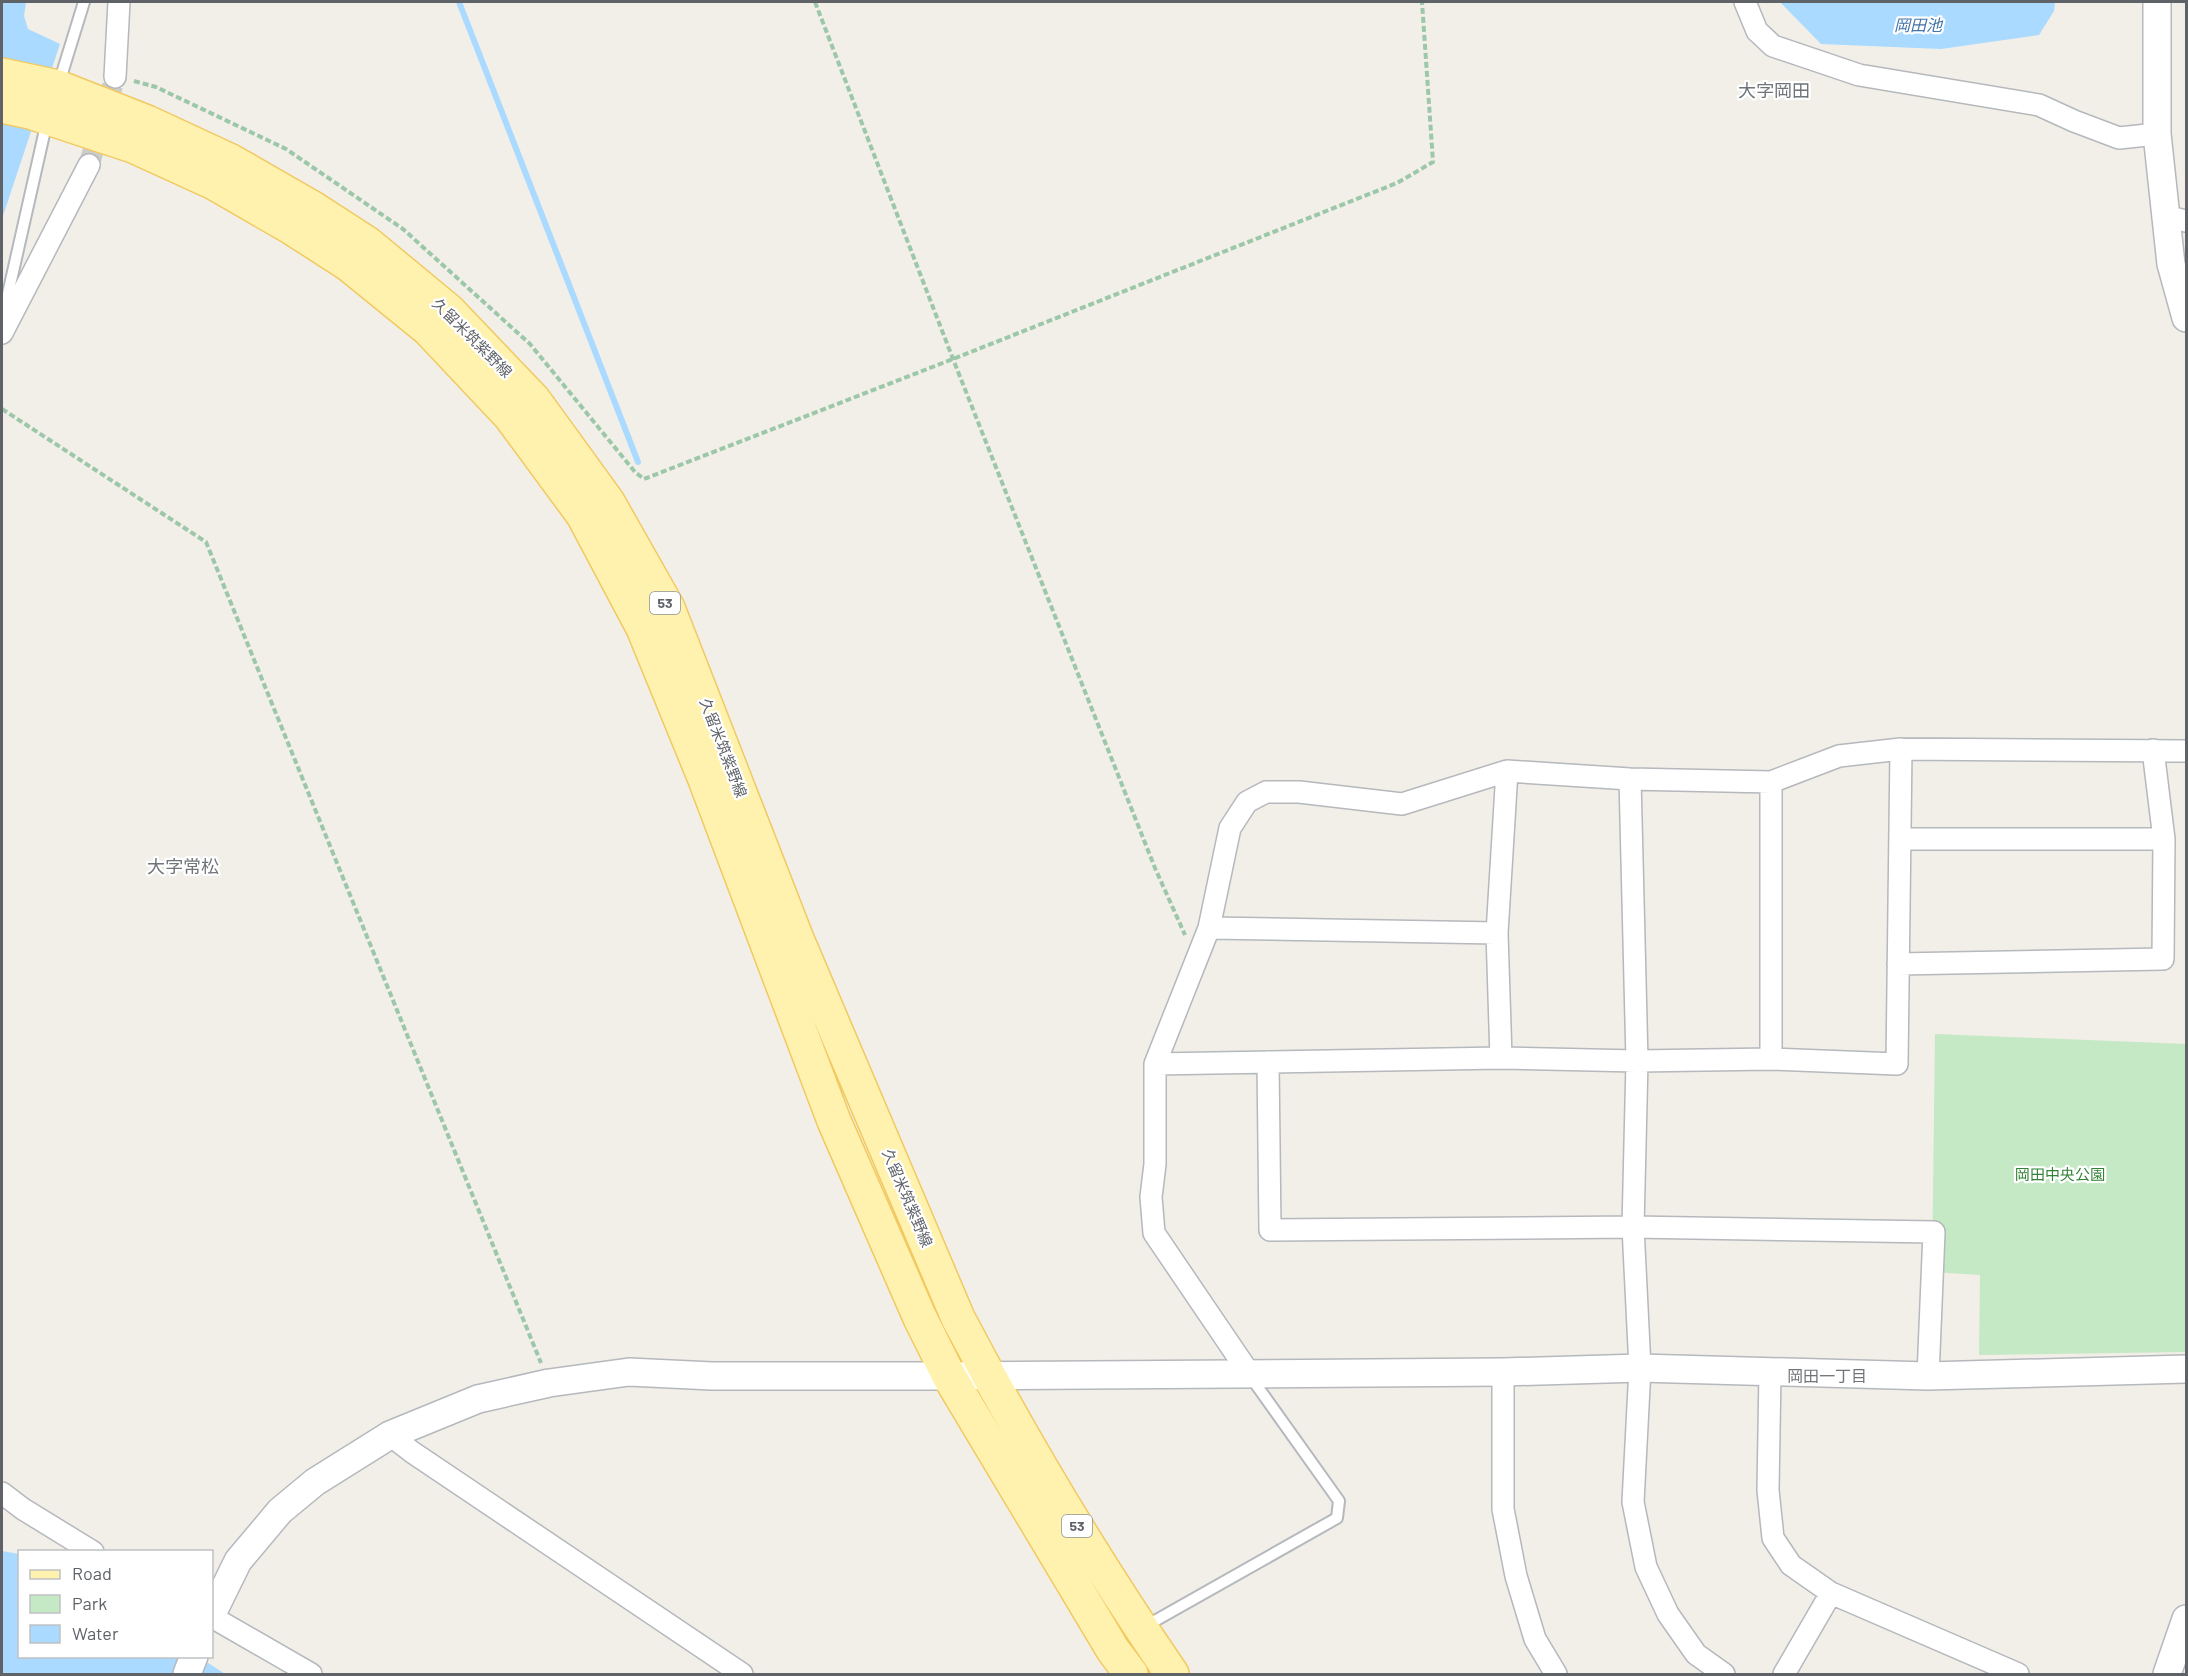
<svg xmlns="http://www.w3.org/2000/svg" width="2188" height="1676" font-family="Barlow,'Noto Sans JP',sans-serif">
<style>
.green{fill:#c5e8c5}
.water{fill:#aadaff}
.lines{fill:none;stroke-linecap:round;stroke-linejoin:round}
.stream{stroke:#aadaff;stroke-width:6}
.minor-tunnel{stroke:#ccccc8;stroke-width:21;stroke-dasharray:21 10;stroke-linecap:butt}
.service-casing{stroke:#b5b8bc;stroke-width:14}
.minor-casing{stroke:#b5b8bc;stroke-width:24}
.tertiary-casing{stroke:#b5b8bc;stroke-width:30}
.primary-casing{stroke:#f2c960;stroke-width:36}
.path{stroke:#9cc7a9;stroke-width:4;stroke-dasharray:6 3;stroke-linecap:butt}
.service{stroke:#fff;stroke-width:10}
.minor{stroke:#fff;stroke-width:21}
.tertiary{stroke:#fff;stroke-width:27}
.primary{stroke:#fff2af;stroke-width:33}
.labels{text-anchor:middle;stroke-width:4.5;stroke-linejoin:round;paint-order:stroke}
.shield{fill:#fff;stroke:#8f9295;stroke-width:1.5}
.shield-label{font-size:14px;font-weight:bold;fill:#5f6368}
.street-label{font-size:15px;fill:#5f6368;stroke:#fff}
.park-label{font-size:15px;fill:#348238;stroke:#fff}
.water-label{font-size:16px;font-style:italic;fill:#4174aa;stroke:#fff}
.neighbourhood-label{font-size:16px;fill:#70757a;stroke:#fff}
.quarter-label{font-size:18px;fill:#70757a;stroke:#fff}
</style>
<rect width="100%" height="100%" fill="#f1efe8"/>
<!-- green -->
<path class="green" d="M1935 1034 2186 1044V1352L1979 1355 1980 1275 1932 1272Z"/>
<!-- water -->
<path class="water" d="M2 2H26L24 16 28 29 60 44 2 219Z
M1780 2H2055L2054 11 2039 35 1941 49 1821 44Z
M2 1551 19 1554 20 1656 199 1657 225 1674H2Z"/>
<g class="lines">
<!-- stream -->
<path class="stream" d="M459 2 638 462"/>
<!-- minor-tunnel -->
<path class="minor-tunnel" d="M89 165 115 77"/>
<defs>
<path id="service" d="M59 83 84 2
M3 316 47 121
M1144 1627 1337 1518 1339 1501 1250 1376"/>
<path id="minor" d="M1745 2 1757 31 1773 46 1859 75 2039 105 2074 121 2119 138 2157 134
M115 77 119 2
M2165 216 2186 221
M2 333 89 165
M1630 779 1637 1061 1633 1227 1640 1368 1633 1502 1646 1567 1668 1614 1696 1654 1724 1674
M1771 782V1059
M1900 839H2164
M1209 928 1497 933
M1898 964 2163 959 2164 839 2153 750
M1501 1058 1497 933 1507 771
M1268 1062 1270 1230 1633 1227 1934 1232 1928 1376
M1155 1064 1501 1058 1637 1061 1771 1059 1897 1064 1901 749
M1503 1372V1509L1516 1576 1535 1639 1556 1674
M1770 1372 1768 1490 1773 1538 1791 1565 1831 1593 2018 1674
M1249 1373 1154 1233 1151 1197 1155 1164V1064L1209 928 1230 828 1247 802 1266 792H1299L1402 804 1507 771 1630 779 1771 782 1839 756 1901 749 2186 751
M390 1435 412 1452 742 1674
M2 1493 23 1509 93 1552
M212 1617 311 1674
M1784 1674 1831 1593"/>
<path id="tertiary" d="M2157 2V134L2171 264 2186 318
M212 1614 238 1561 280 1511 315 1482 390 1435 478 1399 549 1383 629 1372 712 1376H949L1503 1372 1640 1368 1928 1376 2186 1369
M187 1674 194 1656
M2167 1674 2186 1619"/>
<path id="primary" d="M2 75 58 87 147 122 231 161 313 208 367 243 448 310 534 400 608 502 668 608 797 939 958 1318C1022 1440 1094 1560 1172 1674
M2 106 30 112 133 146 214 183 292 228 348 264 428 329 510 416 583 515 643 628 704 777 834 1121 920 1318 949 1376 1113 1650 1131 1674"/>
</defs>
<!-- service casing -->
<use href="#service" class="service-casing"/>
<!-- minor casing -->
<use href="#minor" class="minor-casing"/>
<!-- tertiary casing -->
<use href="#tertiary" class="tertiary-casing"/>
<!-- primary casing -->
<use href="#primary" class="primary-casing"/>
<!-- path -->
<path class="path" d="M815 2 953 359 1155 868 1185 935
M134 81 156 87 286 149 403 229 530 344 635 472 644 479 953 359 1397 183 1433 162 1422 2
M2 409 206 542 541 1363"/>
<!-- service -->
<use href="#service" class="service"/>
<!-- minor -->
<use href="#minor" class="minor"/>
<!-- tertiary -->
<use href="#tertiary" class="tertiary"/>
<!-- primary -->
<use href="#primary" class="primary"/>
</g>
<g class="labels">
<!-- shield labels -->
<g class="shield">
<rect x="650" y="592" width="30" height="22" rx="4.5"/>
<rect x="1062" y="1515" width="30" height="22" rx="4.5"/>
</g>
<g class="shield-label">
<text x="665" y="608">53</text>
<text x="1077" y="1531">53</text>
</g>
<!-- street labels -->
<g class="street-label">
<text transform="translate(472 338) rotate(45)" y="5">久留米筑紫野線</text>
<text transform="translate(723 748) rotate(69)" y="5">久留米筑紫野線</text>
<text transform="translate(907 1198) rotate(67)" y="5">久留米筑紫野線</text>
</g>
<!-- park labels -->
<g class="park-label">
<text x="2060" y="1180">岡田中央公園</text>
</g>
<!-- water labels -->
<g class="water-label">
<text x="1918" y="31">岡田池</text>
</g>
<!-- neighbourhood labels -->
<g class="neighbourhood-label">
<text x="1827" y="1382">岡田一丁目</text>
</g>
<!-- quarter labels -->
<g class="quarter-label">
<text x="1774" y="97">大字岡田</text>
<text x="183" y="873">大字常松</text>
</g>
</g>
<!-- border -->
<rect width="2188" height="1676" fill="none" stroke="#5f6368" stroke-width="6"/>
<!-- legend -->
<rect x="18" y="1550" width="195" height="108" fill="#ffffff" stroke="#bfc1c3" stroke-width="1.5"/>
<rect x="30" y="1570" width="30" height="9" fill="#fff2af" stroke="#bfc1c3" stroke-width="1.5"/>
<text x="72" y="1580" font-size="18" fill="#5f6368">Road</text>
<rect x="30" y="1595" width="30" height="18" fill="#c5e8c5" stroke="#bfc1c3" stroke-width="1.5"/>
<text x="72" y="1610" font-size="18" fill="#5f6368">Park</text>
<rect x="30" y="1625" width="30" height="18" fill="#aadaff" stroke="#bfc1c3" stroke-width="1.5"/>
<text x="72" y="1640" font-size="18" fill="#5f6368">Water</text>
</svg>
